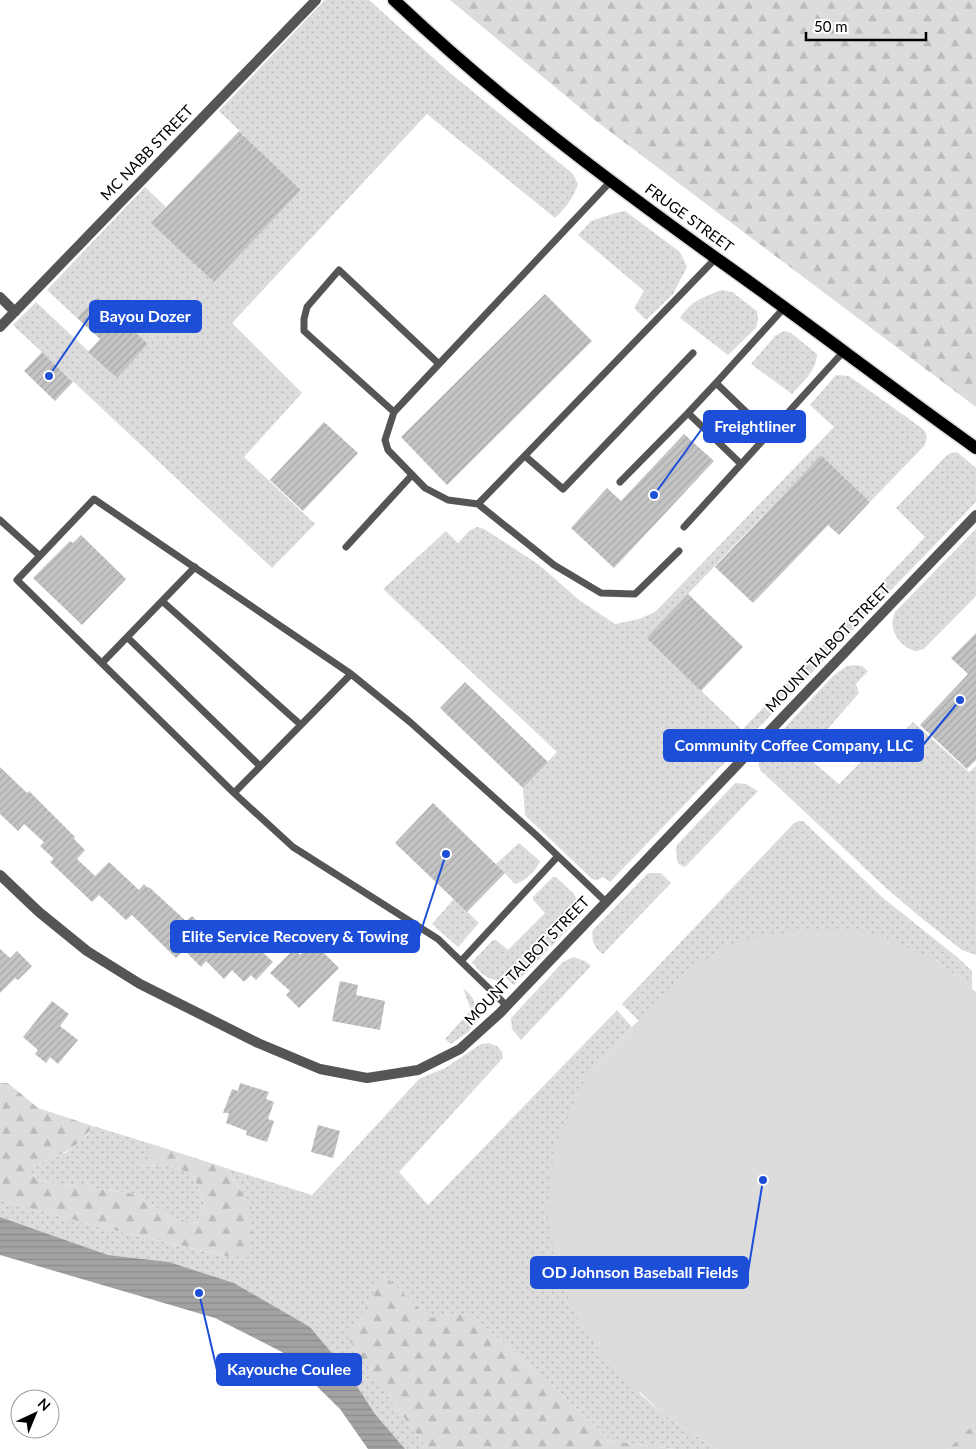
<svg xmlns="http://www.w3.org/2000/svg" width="976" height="1449" font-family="Lato,sans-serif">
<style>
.grass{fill:url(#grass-dots)}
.forest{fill:url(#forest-firs)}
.garden{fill:#dcdcdc}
.water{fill:url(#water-rules)}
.building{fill:url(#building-hatch)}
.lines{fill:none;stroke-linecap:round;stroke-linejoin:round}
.primary-casing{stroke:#dbdbdb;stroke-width:15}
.service{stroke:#555;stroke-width:7}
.minor{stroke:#555;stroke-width:10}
.primary{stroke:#000;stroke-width:12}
.labels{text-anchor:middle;stroke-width:4;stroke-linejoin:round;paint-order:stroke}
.street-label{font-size:15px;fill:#000;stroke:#fff}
.leader{fill:none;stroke:#1d4ed8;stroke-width:2}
.callout-dot{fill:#1d4ed8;stroke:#fff;stroke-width:2}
.callout{fill:#1d4ed8;stroke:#1d4ed8;stroke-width:2}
.callout-label{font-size:16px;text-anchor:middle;font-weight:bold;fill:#fff}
</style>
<defs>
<pattern id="grass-dots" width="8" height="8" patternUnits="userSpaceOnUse" patternTransform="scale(1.25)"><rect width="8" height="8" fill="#dcdcdc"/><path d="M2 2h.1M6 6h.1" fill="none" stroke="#bbb" stroke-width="1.8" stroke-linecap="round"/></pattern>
<pattern id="forest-firs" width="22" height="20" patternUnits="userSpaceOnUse" patternTransform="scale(1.25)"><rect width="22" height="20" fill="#dcdcdc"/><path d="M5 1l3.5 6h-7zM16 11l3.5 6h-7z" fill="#bbb"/></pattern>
<pattern id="water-rules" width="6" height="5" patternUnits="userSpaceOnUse" patternTransform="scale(1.25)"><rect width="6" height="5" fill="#a3a3a3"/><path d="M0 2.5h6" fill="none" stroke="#8b8b8b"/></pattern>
<pattern id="building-hatch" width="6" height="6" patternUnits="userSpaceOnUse" patternTransform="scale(1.25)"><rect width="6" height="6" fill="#c4c4c4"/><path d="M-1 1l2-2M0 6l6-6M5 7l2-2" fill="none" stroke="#a7a7a7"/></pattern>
</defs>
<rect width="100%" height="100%" fill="#fff"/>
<!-- grass -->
<path class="grass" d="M325 0H369L449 72 573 174 578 184C573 198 566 208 555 218L427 114 232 323 302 393 244 457 315 524 272 568 13 325 36 302 117 378 148 344 97 297 77 318 47 290 145 187 166 207 152 223 214 282 301 190 219 111Z
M625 211 680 252 687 267 673 294 646 320 634 308 644 291 578 235 591 221 615 213Z
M721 290 732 292 757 311 758 320 756 328 728 355 680 318C692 300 702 298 721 290Z
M784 331 791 333 817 354C816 372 803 381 792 394L751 364 775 336Z
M836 375 849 376 923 429C928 435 927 439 925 445L870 502 821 455 646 638 742 730 925 537 896 508 946 456 951 453 957 452 976 468V502L610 882 603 877 597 880 592 879 525 815 523 788 557 752 383 589 446 531 458 543 469 531 477 527 484 529 538 564 579 600 615 624 639 619 655 612 834 427 810 405Z
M976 529V596L924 649C922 649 918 651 916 651 906 650 894 637 893 628 892 622 893 617 895 612Z
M855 665 862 666 868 671 856 684 859 693 805 755 839 784 884 738 891 744 913 722 969 772 976 766V955L962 950 919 916 885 887 760 770 758 761 761 753 834 675 847 666Z
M735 783 746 784 758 791 685 867 678 864 676 851 677 845Z
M799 821H803L883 898 957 957 972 971V989L936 960 686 972 639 1021 622 1004 794 823Z
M519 843 540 861C538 869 523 883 515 884L496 864Z
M648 873H661L671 883 603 954C594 948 591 940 593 930Z
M553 877H556L573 893 577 899 571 911 579 918 514 985 505 977C492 986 479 972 472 962L493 940H496L508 950 545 913 533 900V897Z
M454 899 479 923 458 947 432 924Z
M573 957 585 961 591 966 521 1040 512 1029 511 1018 563 962Z
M463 988C471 995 479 1002 472 1013L478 1020 468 1032 451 1044 445 1039 471 1010Z
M617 1010 632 1027 584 1081 640 1394 662 1413 716 1449H675L611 1441 549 1383 470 1314 429 1319 384 1275 389 1398 428 1449H405L375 1414 347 1371 310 1327 234 1283 169 1262 108 1255 0 1217V1200L100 1227 225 1256 251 1206 226 1168 312 1195 419 1079 445 1068 481 1044 489 1043 497 1046 502 1052 503 1058 399 1172 428 1205Z
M93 1126 158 1146 139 1165 168 1166 193 1174 205 1205 197 1223 172 1218 135 1194 41 1181 27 1169 67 1152 88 1134Z"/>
<!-- forest -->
<path class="forest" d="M450 0H976V407L596 121Z
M0 1083H8L38 1108 93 1126C76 1152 54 1157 27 1169L41 1181 135 1194 172 1218 197 1223 205 1205 193 1174 168 1166 138 1165 158 1146 226 1168 251 1206 252 1239 248 1257 226 1256 100 1227 0 1200Z
M384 1275 429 1318 470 1314 549 1383 611 1441 675 1449H428L389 1398 348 1338Z
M976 1422V1449H948Z"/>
<!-- garden -->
<path class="garden" d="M805 930 869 932 936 960 976 992V1422L948 1449H716L662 1413 607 1361 575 1314 557 1268 547 1210 554 1150 584 1081 632 1027 686 972 739 940Z"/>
<!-- water -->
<path class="water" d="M0 1217 108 1255 169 1262 234 1283 310 1327 347 1371 375 1414 405 1449H368L340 1409 282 1352 215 1318 0 1255Z"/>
<!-- building -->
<path class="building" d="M239 131 301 190 214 282 151 223Z
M545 294 592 341 447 485 401 437Z
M97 297 148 344 117 378 88 352 100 339 77 318Z
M42 352 73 382 55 401 24 371Z
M324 422 358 453 303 511 270 480Z
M684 434 714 461 614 568 571 528 607 488 621 501Z
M821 455 870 502 839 535 828 525 753 603 715 567Z
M81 535 126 579 82 625 33 578 70 541 73 543Z
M688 594 743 647 701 691 646 638Z
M976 633V760L967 769 920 725 968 674 951 658Z
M465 682 548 762 523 788 440 708Z
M0 767 27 793 29 791 75 837 74 839 85 850 77 859 95 876 109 862 139 890 144 884 148 888 149 887 186 921 192 916 225 947 241 931 273 962 256 980 251 975 244 982 232 970 224 979 206 961 201 967 184 950 176 958 132 915 126 920 99 895 92 902 50 862 54 859 40 846 44 842 24 824 18 831 0 814Z
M433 803 505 873 467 912 395 843Z
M308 947 314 953 319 948 339 968 299 1008 286 995 290 991 270 973 294 949 300 955Z
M0 949 10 958 17 951 32 966 18 980 15 978 0 993Z
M340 981 358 985 356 995 385 1001 380 1030 332 1021Z
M52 1001 69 1014 60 1026 78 1040 58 1064 50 1057 46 1063 35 1054 38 1050 23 1037Z
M240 1083 269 1092 266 1099 274 1102 268 1119 274 1121 267 1142 246 1135 247 1131 226 1123 229 1113H223L232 1089 238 1091Z
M318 1125 340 1131 333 1158 311 1152Z"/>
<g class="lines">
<defs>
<path id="primary" d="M394 0C495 96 607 180 720 261 806 322 890 387 976 448"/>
</defs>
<!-- primary casing -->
<use href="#primary" class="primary-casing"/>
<!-- service -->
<path class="service" d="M439 364 394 412 304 331V319L307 307 339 270 439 364 611 181
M716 383 688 413 741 464
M394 412 385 440 388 450 425 488 448 500 478 504 716 258
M768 433 716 383 784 308
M525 456 563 489 693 353
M620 482 688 413
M478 504 554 565 601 593 635 594 679 551
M0 520 40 556
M684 527 844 351
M346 547 412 475
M162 601 301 725
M127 637 260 766
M102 663 195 567
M351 674 234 793 17 580 94 499 351 674 410 722 536 835 606 902
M234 793 293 847 438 939 507 1006
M461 961 558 856"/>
<!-- minor -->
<path class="minor" d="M0 297 15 312
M0 327 316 0
M0 875 39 912 87 951 140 984 258 1043 320 1069 367 1078 418 1070 460 1049 500 1013 976 515"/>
<!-- primary -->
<use href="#primary" class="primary"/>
</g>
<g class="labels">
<!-- street labels -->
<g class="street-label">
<text transform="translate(147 153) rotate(-46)" y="5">MC NABB STREET</text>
<text transform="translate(689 218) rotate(36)" y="5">FRUGE STREET</text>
<text transform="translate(828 648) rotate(-46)" y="5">MOUNT TALBOT STREET</text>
<text transform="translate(527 961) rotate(-46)" y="5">MOUNT TALBOT STREET</text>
</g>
</g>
<!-- callouts -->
<path class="leader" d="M49 376L90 316M654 495L704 426M960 700L923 745M446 854L419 937M763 1180L748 1272M199 1293L217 1370"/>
<g class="callout-dot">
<circle cx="49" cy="376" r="5"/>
<circle cx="654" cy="495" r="5"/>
<circle cx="960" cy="700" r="5"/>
<circle cx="446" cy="854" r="5"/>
<circle cx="763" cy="1180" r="5"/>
<circle cx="199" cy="1293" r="5"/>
</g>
<g class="callout">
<rect x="90" y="301" width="111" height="31" rx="5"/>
<rect x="704" y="411" width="101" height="31" rx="5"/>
<rect x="664" y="730" width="259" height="31" rx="5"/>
<rect x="171" y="921" width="248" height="31" rx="5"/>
<rect x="531" y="1257" width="217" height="31" rx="5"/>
<rect x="217" y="1354" width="144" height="31" rx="5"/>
</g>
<g class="callout-label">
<text x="145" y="322">Bayou Dozer</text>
<text x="755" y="432">Freightliner</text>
<text x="794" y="751">Community Coffee Company, LLC</text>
<text x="295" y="942">Elite Service Recovery &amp; Towing</text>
<text x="640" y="1278">OD Johnson Baseball Fields</text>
<text x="289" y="1375">Kayouche Coulee</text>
</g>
<!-- north arrow -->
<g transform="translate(35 1414) rotate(44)"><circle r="24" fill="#ffffff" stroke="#999999"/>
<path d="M0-4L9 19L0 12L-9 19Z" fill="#000000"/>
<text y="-8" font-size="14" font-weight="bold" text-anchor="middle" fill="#000000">N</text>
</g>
<!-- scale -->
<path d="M806 32v8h120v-8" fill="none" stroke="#000000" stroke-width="2.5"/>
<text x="814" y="32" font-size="15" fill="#000000" stroke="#ffffff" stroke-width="4" paint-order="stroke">50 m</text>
</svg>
